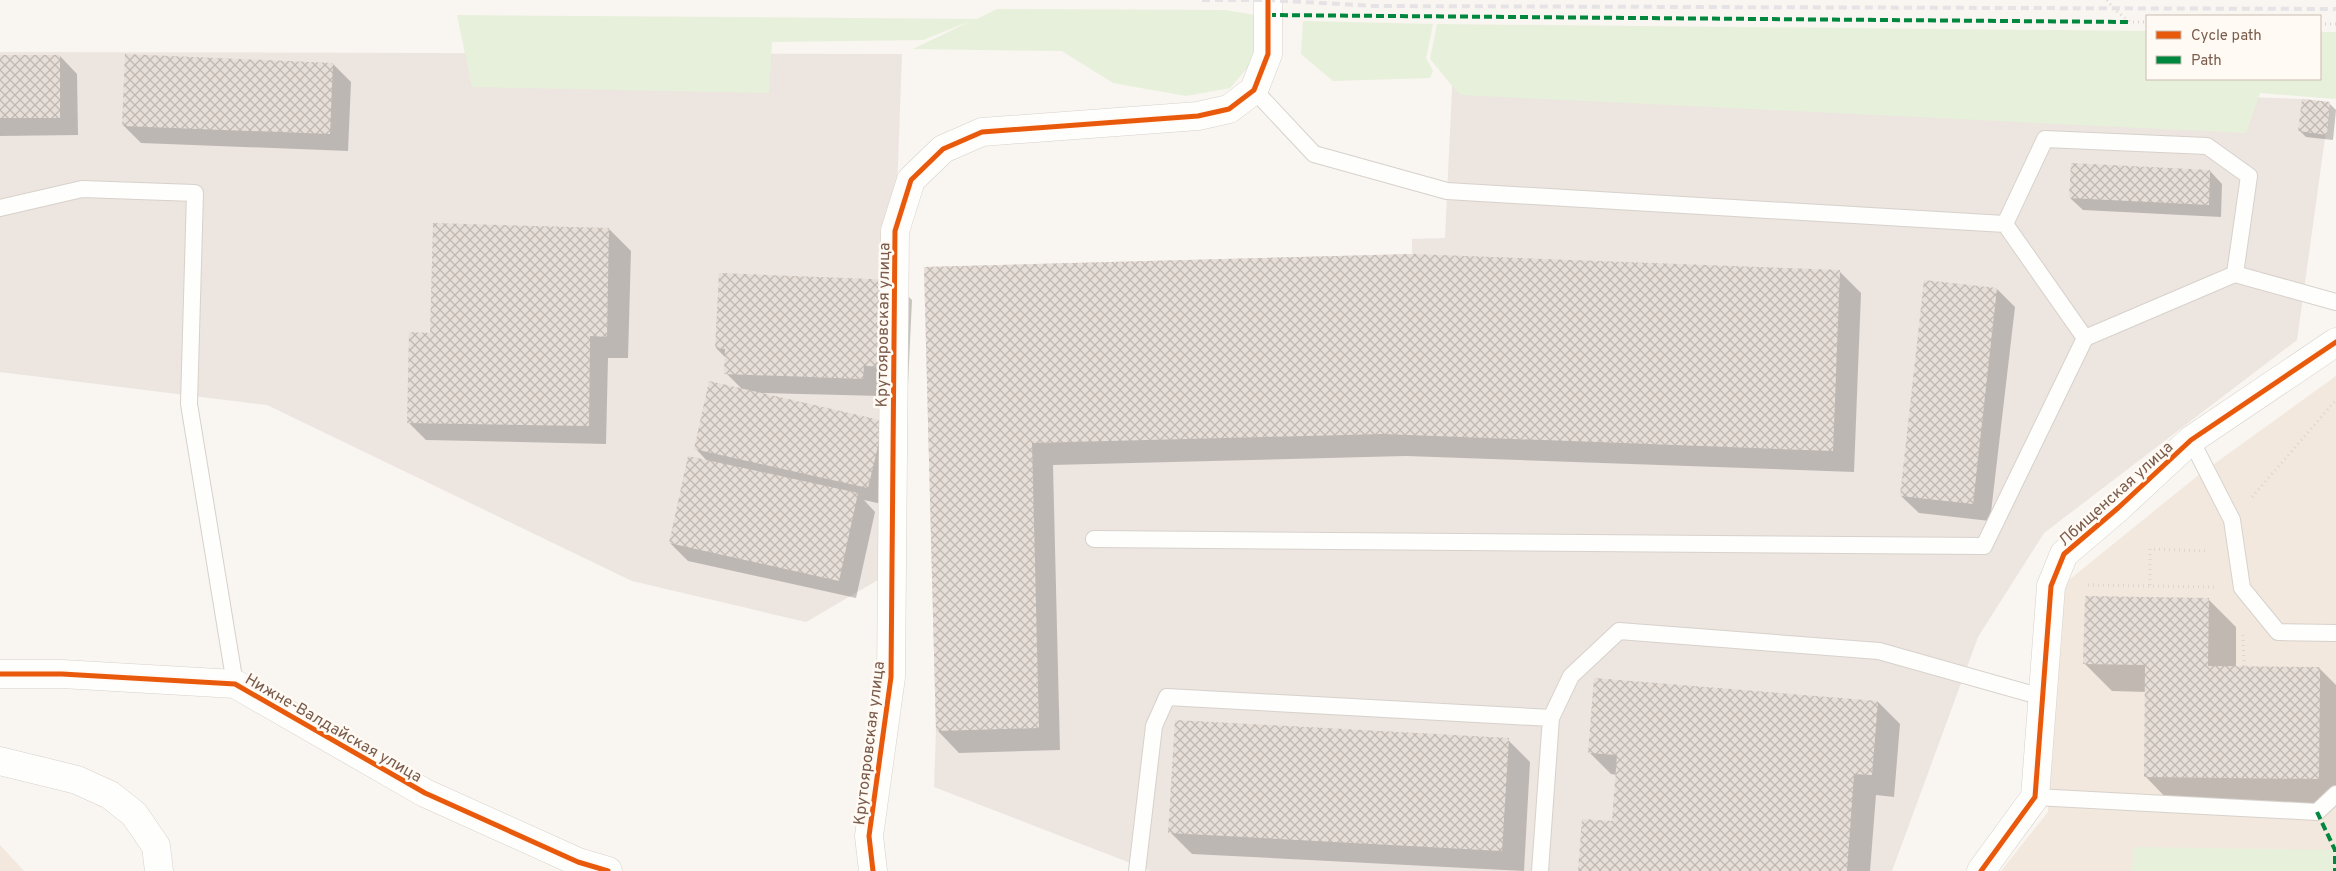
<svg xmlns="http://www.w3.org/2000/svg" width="2336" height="871" font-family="Overpass,sans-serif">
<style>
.residential{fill:#f2e8de}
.industrial{fill:#ede5e0}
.green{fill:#e7f0db}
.shadow{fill:#0003}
.building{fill:url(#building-cross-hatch)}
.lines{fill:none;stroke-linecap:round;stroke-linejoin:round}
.service-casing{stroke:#d7d1cb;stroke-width:18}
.minor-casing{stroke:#d7d1cb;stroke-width:29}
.path{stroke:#dcd5d0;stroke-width:3;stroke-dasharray:1 4;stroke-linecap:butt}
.service{stroke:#fefefd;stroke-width:16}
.minor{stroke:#fefefd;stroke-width:28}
.rail{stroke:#e6e3e7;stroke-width:4;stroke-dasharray:8 5;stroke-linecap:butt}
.quiet{stroke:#00873e;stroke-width:4;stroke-dasharray:8 4;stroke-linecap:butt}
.cycleway-casing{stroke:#fffaf3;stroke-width:8}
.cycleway{stroke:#e8590c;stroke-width:5}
.labels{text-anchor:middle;stroke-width:5;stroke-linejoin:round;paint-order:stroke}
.street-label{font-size:16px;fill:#7a5c4d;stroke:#fffaf3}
</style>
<defs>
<pattern id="building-cross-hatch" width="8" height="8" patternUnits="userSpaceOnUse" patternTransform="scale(1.25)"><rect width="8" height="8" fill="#e6ded7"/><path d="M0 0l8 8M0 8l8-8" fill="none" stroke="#bfb7b1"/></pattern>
</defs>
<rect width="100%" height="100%" fill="#f9f5f0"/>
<!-- residential -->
<path class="residential" d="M2336 376V871H2001L2048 812 2059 588 2196 477Z
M0 845 24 871H0Z"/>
<!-- industrial -->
<path class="industrial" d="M0 52 902 54 883 577 806 622 632 581 267 405 0 372Z
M1453 68 2302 99 2330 102 2297 340 2044 533 1978 637 1892 871H1151L934 787 936 731 924 267 1412 254V239L1445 238Z"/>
<!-- green -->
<path class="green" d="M997 9 1225 10 1255 15V59L1230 88 1186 96 1113 83 1062 51 913 49 973 20 923 40 772 42 769 93 472 87 457 15 977 19Z
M1303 21 1433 24 1426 58 1433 71 1430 78 1333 81 1301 54Z
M1437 24 2147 31V79H2320V32H2336V99L2260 93 2246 133 1460 95 1430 59Z
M2133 847 2336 850V871H2132Z"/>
<!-- shadow -->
<path class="shadow" d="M60 56 77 74 78 135 0 136V57Z
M333 64 351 82 348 151 141 143 123 125Z
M2330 104 2336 110 2333 140 2306 137 2300 131Z
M2210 171 2222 184 2221 217 2083 210 2070 198Z
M609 229 631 251 628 358H608L606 444 426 440 408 422Z
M925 268 1839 271 1861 293 1854 472 1406 456 1053 465 1060 750 959 753 937 730Z
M894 282 912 300 908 384 881 383V396L757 393 883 422 886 505 864 500 875 512 856 598 688 561 670 543 708 462 695 448 742 389 726 373V358L716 348Z
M1997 289 2015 307 1990 521 1919 513 1901 496Z
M2208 599 2236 627V667L2320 669 2336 685V806L2172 804 2145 776 2146 692 2112 691 2085 664Z
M1878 702 1900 724 1894 797 1876 795 1870 871H1579L1613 822 1617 775 1611 774 1589 752Z
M1508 740 1530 762 1524 871 1192 854 1170 832Z"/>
<!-- building -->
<path class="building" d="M125 54 333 63 330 134 122 126Z
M0 55H60V118H0Z
M2302 99 2330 102 2327 135 2298 131Z
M2071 163 2210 170 2209 205 2069 198Z
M433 223 609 228 607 337 590 336 589 426 407 423 409 332 430 333Z
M1413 254 1840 270 1833 451 1383 434 1032 443 1039 728 936 731 924 267Z
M719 273 895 280 890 367 864 366 863 379 724 374 725 349 715 348Z
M1924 280 1997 288 1973 504 1900 496Z
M709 381 884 421 868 488 694 449Z
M688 456 858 493 839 581 669 543Z
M2085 596 2209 598 2208 666 2320 667 2319 779 2144 777 2145 665 2083 664Z
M1594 678 1878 701 1872 775 1854 774 1847 871H1578L1582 819 1612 821 1617 755 1588 753Z
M1175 720 1509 738 1502 851 1168 833Z"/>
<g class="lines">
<defs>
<path id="service" d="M0 208 82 189 195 193 189 404 235 684
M2005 224 2045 139 2207 146 2249 176 2235 274 2085 338
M2235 274 2336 302
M2191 440 2232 520 2242 588 2278 632 2336 633
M1094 539 1984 546 2085 338 2005 224 1447 191 1314 154 1254 90
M2035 797 2317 812 2336 794
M1137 871 1154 726 1167 697 1551 718
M1540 871 1551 718 1571 676 1619 631 1879 651 2042 697"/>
<path id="minor" d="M0 674H62L235 684 425 793 578 862 608 871
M0 761 77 780 110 795 134 814 156 846 159 871
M873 871 869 836 891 677 895 231 911 180 943 149 982 132 1198 116 1229 109 1254 90 1268 54V0
M1981 871 2035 797 2051 586 2064 554 2118 508 2191 440 2336 342"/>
</defs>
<!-- service casing -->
<use href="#service" class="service-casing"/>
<!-- minor casing -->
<use href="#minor" class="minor-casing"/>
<!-- path -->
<path class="path" d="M2107 0 2114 9 2130 22H2147
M2320 24H2336
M2252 497 2336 400
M2088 585 2214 587
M2150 585V549L2208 551
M2243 635 2244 667"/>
<!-- service -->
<use href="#service" class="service"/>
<!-- minor -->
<use href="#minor" class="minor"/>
<!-- rail -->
<path class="rail" d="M1202 0H1268L1374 6 2336 9"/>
<!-- quiet -->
<path class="quiet" d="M1268 15 2130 22
M2317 812 2335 850V871"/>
<defs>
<path id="cycleway" d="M0 674H62L235 684 425 793 578 862 608 871
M873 871 869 836 891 677 895 231 911 180 943 149 982 132 1198 116 1229 109 1254 90 1268 54V0
M1981 871 2035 797 2051 586 2064 554 2118 508 2191 440 2336 342"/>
</defs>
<!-- cycleway casing -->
<use href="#cycleway" class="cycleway-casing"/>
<!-- cycleway -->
<use href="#cycleway" class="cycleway"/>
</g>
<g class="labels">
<!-- street labels -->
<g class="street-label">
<text transform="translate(882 325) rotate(-89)" y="6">Крутояровская улица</text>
<text transform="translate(2115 493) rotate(-42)" y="6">Лбищенская улица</text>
<text transform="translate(334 727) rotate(30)" y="6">Нижне-Валдайская улица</text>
<text transform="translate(868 743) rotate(-83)" y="6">Крутояровская улица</text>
</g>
</g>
<!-- legend -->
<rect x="2146" y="15" width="175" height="65" fill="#fffaf3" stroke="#cabbb1"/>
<rect x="2156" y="31" width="25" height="8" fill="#e8590c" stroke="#cabbb1"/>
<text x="2191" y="40" font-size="15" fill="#7a5c4d">Cycle path</text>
<rect x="2156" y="56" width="25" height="8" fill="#00873e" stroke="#cabbb1"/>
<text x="2191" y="65" font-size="15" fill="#7a5c4d">Path</text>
</svg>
